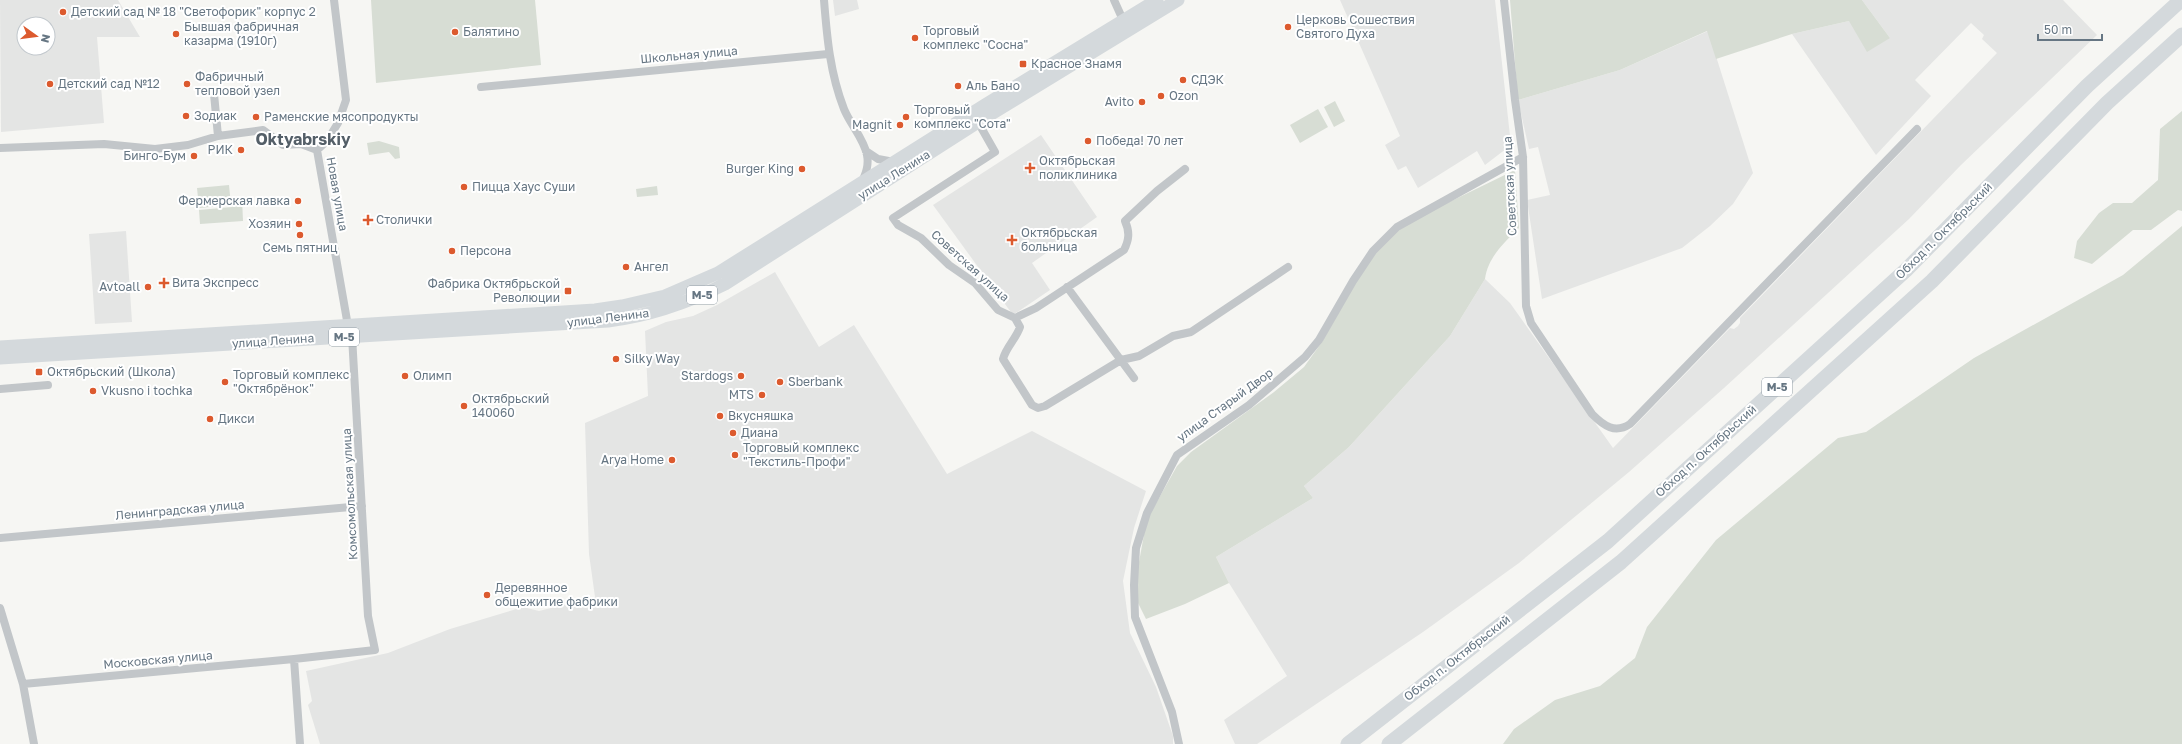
<svg xmlns="http://www.w3.org/2000/svg" width="2182" height="744" font-family="'Golos Text',sans-serif">
<style>
.built{fill:#e4e5e4;fill-rule:evenodd}
.green{fill:#d7ddd4}
.lines{fill:none;stroke-linecap:round;stroke-linejoin:round}
.street{stroke:#c2c6c9;stroke-width:8}
.primary{stroke:#d4d9dc;stroke-width:13}
.highway{stroke:#d4d9dc;stroke-width:15}
.poi-dot{fill:#dc5a2e;stroke:#fff;stroke-width:1.5}
.labels{text-anchor:middle;stroke-width:4;stroke-linejoin:round;paint-order:stroke}
.shield{fill:#fff;stroke:#949fa8;stroke-width:1}
.shield-label{font-size:11px;font-weight:bold;fill:#667683}
.poi-label{font-size:12px;fill:#667683;stroke:#fff;text-anchor:start}
.street-label{font-size:12px;fill:#667683;stroke:#fff}
.district-label{font-size:16px;font-weight:bold;fill:#545f68;stroke:#fff}
</style>
<rect width="100%" height="100%" fill="#f6f6f3"/>
<!-- built -->
<path class="built" d="M0 0H118L140 37H97L104 123 1 132ZM24 24H48V48H24Z
M833 0H857L859 9 835 16Z
M1340 0H1495L1511 145 1485 165 1477 151 1418 188 1406 166 1398 170 1385 145 1400 136Z
M1862 0H2063L2097 35 1961 165 1909 219 1724 388 1629 472 1519 563 1423 632 1257 744H1235L1224 720 1287 676 1229 583 1216 557 1313 498 1304 486 1349 447 1450 336 1485 279 1510 303 1613 448 1730 328 1734 329 1738 326 1740 323V318L1997 53 1982 39 1984 35 1971 23 1915 80 1931 96 1876 155 1792 34 1849 21 1890 38Z
M1708 31 1753 173 1733 204 1710 226 1682 248 1542 299 1527 200 1550 195 1538 147 1529 149 1518 100 1620 70Z
M1041 135 1097 217 1032 263 1050 290 1013 315 933 205Z
M126 231 132 322 95 324 89 234Z
M775 272 819 347 854 325 947 474 1032 431 1146 491 1134 528 1123 581 1130 633 1156 687 1173 736V744H320L308 705 312 701 306 671 388 653 450 629 523 607 539 611 595 597 589 554 585 423 648 396 645 331 666 322 693 316 717 305Z"/>
<!-- green -->
<path class="green" d="M371 0H535L541 65 376 83Z
M1510 0H1862L1890 38 1867 52 1849 21 1792 34 1716 59 1707 31 1620 70 1518 100Z
M1335 101 1345 121 1334 127 1324 107Z
M1318 109 1328 127 1300 143 1290 125Z
M2182 111V211L2178 210 2151 230H2133L2092 264 2074 258 2077 241 2099 213 2113 203H2132L2158 180 2160 129Z
M379 141 399 147 400 158 395 159 389 152 369 155 367 143Z
M1515 170 1519 228C1504 243 1488 257 1485 279L1450 336 1349 447 1304 486 1313 498 1216 557 1229 583 1185 604 1146 619 1137 601V573L1145 529 1150 514 1177 466 1191 452 1274 392 1304 367 1322 342 1357 277 1379 242 1400 226Z
M229 185 231 205 199 208 197 188Z
M657 186 658 195 637 197 636 189Z
M242 198 243 221 200 224 199 210 232 207V199Z
M2182 226V744H1503L1514 729 1555 700 1600 686 1635 658 1647 627 1716 540 1838 438 1866 432 1974 358 2123 275Z"/>
<g class="lines">
<!-- street -->
<path class="street" d="M824 0C827 38 830 73 844 109 850 124 864 139 867 155 869 165 866 173 862 182
M1114 0 1123 20
M1504 0 1515 100 1523 157 1526 306 1531 323 1592 414C1604 426 1615 434 1630 424L1917 129
M481 87 828 54
M214 94 218 136
M978 122 995 152 893 218 898 225 921 238 949 265 975 283 998 310 1015 318 1036 308 1124 250C1129 240 1130 232 1125 221L1157 191 1185 169
M0 148 104 144 155 149 188 145 218 136 263 130 283 145 301 144 317 150 348 326
M317 150 327 141 338 123 346 100 334 0
M866 151 878 159 894 162
M1067 287 1134 378
M1015 318 1020 327C1016 339 1006 347 1003 359L1032 405 1038 408 1045 406 1121 360 1139 356 1173 336 1191 332 1288 267
M0 389 48 385
M0 538 362 506
M0 608 23 684 34 744
M294 659 300 744
M23 684 294 659 375 650 368 616 352 336
M1179 744 1172 712 1135 617 1134 585 1136 548 1147 513 1177 455 1249 405 1305 357 1319 340 1353 281 1373 251 1397 227 1523 157"/>
<!-- primary -->
<path class="primary" d="M0 347 595 310 622 306 665 296 718 273 985 105 1157 0
M0 358 608 321C650 316 687 303 725 284L978 122 1178 0"/>
<!-- highway -->
<path class="highway" d="M1348 744 1608 541 1906 270 2087 86 2181 0
M1389 744 1621 562 1932 281 2107 103 2182 35"/>
</g>
<!-- markers -->
<g class="poi-dot">
<circle cx="63" cy="12" r="4"/>
<circle cx="1288" cy="27" r="4"/>
<circle cx="455" cy="32" r="4"/>
<circle cx="176" cy="34" r="4"/>
<circle cx="915" cy="38" r="4"/>
<rect x="1019" y="60" width="8" height="8" rx="2"/>
<circle cx="1183" cy="80" r="4"/>
<circle cx="50" cy="84" r="4"/>
<circle cx="187" cy="84" r="4"/>
<circle cx="958" cy="86" r="4"/>
<circle cx="1161" cy="96" r="4"/>
<circle cx="1142" cy="102" r="4"/>
<circle cx="186" cy="116" r="4"/>
<circle cx="256" cy="117" r="4"/>
<circle cx="906" cy="117" r="4"/>
<circle cx="900" cy="125" r="4"/>
<circle cx="1088" cy="141" r="4"/>
<circle cx="241" cy="150" r="4"/>
<circle cx="194" cy="156" r="4"/>
<path d="M1028 162h4v4h4v4h-4v4h-4v-4h-4v-4h4z"/>
<circle cx="802" cy="169" r="4"/>
<circle cx="464" cy="187" r="4"/>
<circle cx="298" cy="201" r="4"/>
<path d="M366 214h4v4h4v4h-4v4h-4v-4h-4v-4h4z"/>
<circle cx="299" cy="224" r="4"/>
<circle cx="300" cy="235" r="4"/>
<path d="M1010 234h4v4h4v4h-4v4h-4v-4h-4v-4h4z"/>
<circle cx="452" cy="251" r="4"/>
<circle cx="626" cy="267" r="4"/>
<path d="M162 277h4v4h4v4h-4v4h-4v-4h-4v-4h4z"/>
<circle cx="148" cy="287" r="4"/>
<rect x="564" y="287" width="8" height="8" rx="2"/>
<circle cx="616" cy="359" r="4"/>
<rect x="35" y="368" width="8" height="8" rx="2"/>
<circle cx="405" cy="376" r="4"/>
<circle cx="741" cy="376" r="4"/>
<circle cx="225" cy="382" r="4"/>
<circle cx="780" cy="382" r="4"/>
<circle cx="93" cy="391" r="4"/>
<circle cx="762" cy="395" r="4"/>
<circle cx="464" cy="406" r="4"/>
<circle cx="720" cy="416" r="4"/>
<circle cx="210" cy="419" r="4"/>
<circle cx="733" cy="433" r="4"/>
<circle cx="735" cy="455" r="4"/>
<circle cx="672" cy="460" r="4"/>
<circle cx="487" cy="595" r="4"/>
</g>
<g class="labels">
<!-- shield labels -->
<g class="shield">
<rect x="687" y="286" width="30" height="18" rx="3"/>
<rect x="329" y="328" width="30" height="18" rx="3"/>
<rect x="1762" y="378" width="30" height="18" rx="3"/>
</g>
<g class="shield-label">
<text x="702" y="299">М-5</text>
<text x="344" y="341">М-5</text>
<text x="1777" y="391">М-5</text>
</g>
<!-- poi labels -->
<g class="poi-label">
<text x="71" y="16">Детский сад № 18 "Светофорик" корпус 2</text>
<text x="1296" y="24">Церковь Сошествия<tspan x="1296" dy="14">Святого Духа</tspan></text>
<text x="184" y="31">Бывшая фабричная<tspan x="184" dy="14">казарма (1910г)</tspan></text>
<text x="923" y="35">Торговый<tspan x="923" dy="14">комплекс "Сосна"</tspan></text>
<text x="463" y="36">Балятино</text>
<text x="1031" y="68">Красное Знамя</text>
<text x="195" y="81">Фабричный<tspan x="195" dy="14">тепловой узел</tspan></text>
<text x="1191" y="84">СДЭК</text>
<text x="58" y="88">Детский сад №12</text>
<text x="966" y="90">Аль Бано</text>
<text x="1169" y="100">Ozon</text>
<text x="1134" y="106" text-anchor="end">Avito</text>
<text x="914" y="114">Торговый<tspan x="914" dy="14">комплекс "Сота"</tspan></text>
<text x="194" y="120">Зодиак</text>
<text x="264" y="121">Раменские мясопродукты</text>
<text x="892" y="129" text-anchor="end">Magnit</text>
<text x="1096" y="145">Победа! 70 лет</text>
<text x="233" y="154" text-anchor="end">РИК</text>
<text x="186" y="160" text-anchor="end">Бинго-Бум</text>
<text x="1039" y="165">Октябрьская<tspan x="1039" dy="14">поликлиника</tspan></text>
<text x="794" y="173" text-anchor="end">Burger King</text>
<text x="472" y="191">Пицца Хаус Суши</text>
<text x="290" y="205" text-anchor="end">Фермерская лавка</text>
<text x="376" y="224">Столички</text>
<text x="291" y="228" text-anchor="end">Хозяин</text>
<text x="1021" y="237">Октябрьская<tspan x="1021" dy="14">больница</tspan></text>
<text x="300" y="252" text-anchor="middle">Семь пятниц</text>
<text x="460" y="255">Персона</text>
<text x="634" y="271">Ангел</text>
<text x="172" y="287">Вита Экспресс</text>
<text x="560" y="288" text-anchor="end">Фабрика Октябрьской<tspan x="560" dy="14">Революции</tspan></text>
<text x="140" y="291" text-anchor="end">Avtoall</text>
<text x="624" y="363">Silky Way</text>
<text x="47" y="376">Октябрьский (Школа)</text>
<text x="233" y="379">Торговый комплекс<tspan x="233" dy="14">"Октябрёнок"</tspan></text>
<text x="413" y="380">Олимп</text>
<text x="733" y="380" text-anchor="end">Stardogs</text>
<text x="788" y="386">Sberbank</text>
<text x="101" y="395">Vkusno i tochka</text>
<text x="754" y="399" text-anchor="end">MTS</text>
<text x="472" y="403">Октябрьский<tspan x="472" dy="14">140060</tspan></text>
<text x="728" y="420">Вкусняшка</text>
<text x="218" y="423">Дикси</text>
<text x="741" y="437">Диана</text>
<text x="743" y="452">Торговый комплекс<tspan x="743" dy="14">"Текстиль-Профи"</tspan></text>
<text x="664" y="464" text-anchor="end">Arya Home</text>
<text x="495" y="592">Деревянное<tspan x="495" dy="14">общежитие фабрики</tspan></text>
</g>
<!-- street labels -->
<g class="street-label">
<text transform="translate(689 55) rotate(-5)" y="4">Школьная улица</text>
<text transform="translate(894 175) rotate(-32)" y="4">улица Ленина</text>
<text transform="translate(1510 186) rotate(-93)" y="4">Советская улица</text>
<text transform="translate(337 194) rotate(80)" y="4">Новая улица</text>
<text transform="translate(1944 231) rotate(-45)" y="4">Обход п. Октябрьский</text>
<text transform="translate(970 266) rotate(42)" y="4">Советская улица</text>
<text transform="translate(608 318) rotate(-7)" y="4">улица Ленина</text>
<text transform="translate(273 341) rotate(-4)" y="4">улица Ленина</text>
<text transform="translate(1225 405) rotate(-36)" y="4">улица Старый Двор</text>
<text transform="translate(1706 451) rotate(-42)" y="4">Обход п. Октябрьский</text>
<text transform="translate(350 494) rotate(-93)" y="4">Комсомольская улица</text>
<text transform="translate(180 510) rotate(-5)" y="4">Ленинградская улица</text>
<text transform="translate(1457 658) rotate(-38)" y="4">Обход п. Октябрьский</text>
<text transform="translate(158 660) rotate(-5)" y="4">Московская улица</text>
</g>
<!-- district labels -->
<g class="district-label">
<text x="303" y="145">Oktyabrskiy</text>
</g>
</g>
<!-- north arrow -->
<g transform="translate(36 36) rotate(104)"><circle r="19" fill="#ffffff" stroke="#c2c8cd"/>
<path d="M0-3L7 15L0 10L-7 15Z" fill="#dc5a2e"/>
<text y="-6" font-size="11" font-weight="bold" text-anchor="middle" fill="#667683">N</text>
</g>
<!-- scale -->
<path d="M2038 34v6h64v-6" fill="none" stroke="#667683" stroke-width="2"/>
<text x="2044" y="34" font-size="12" fill="#667683" stroke="#ffffff" stroke-width="3" paint-order="stroke">50 m</text>
</svg>
